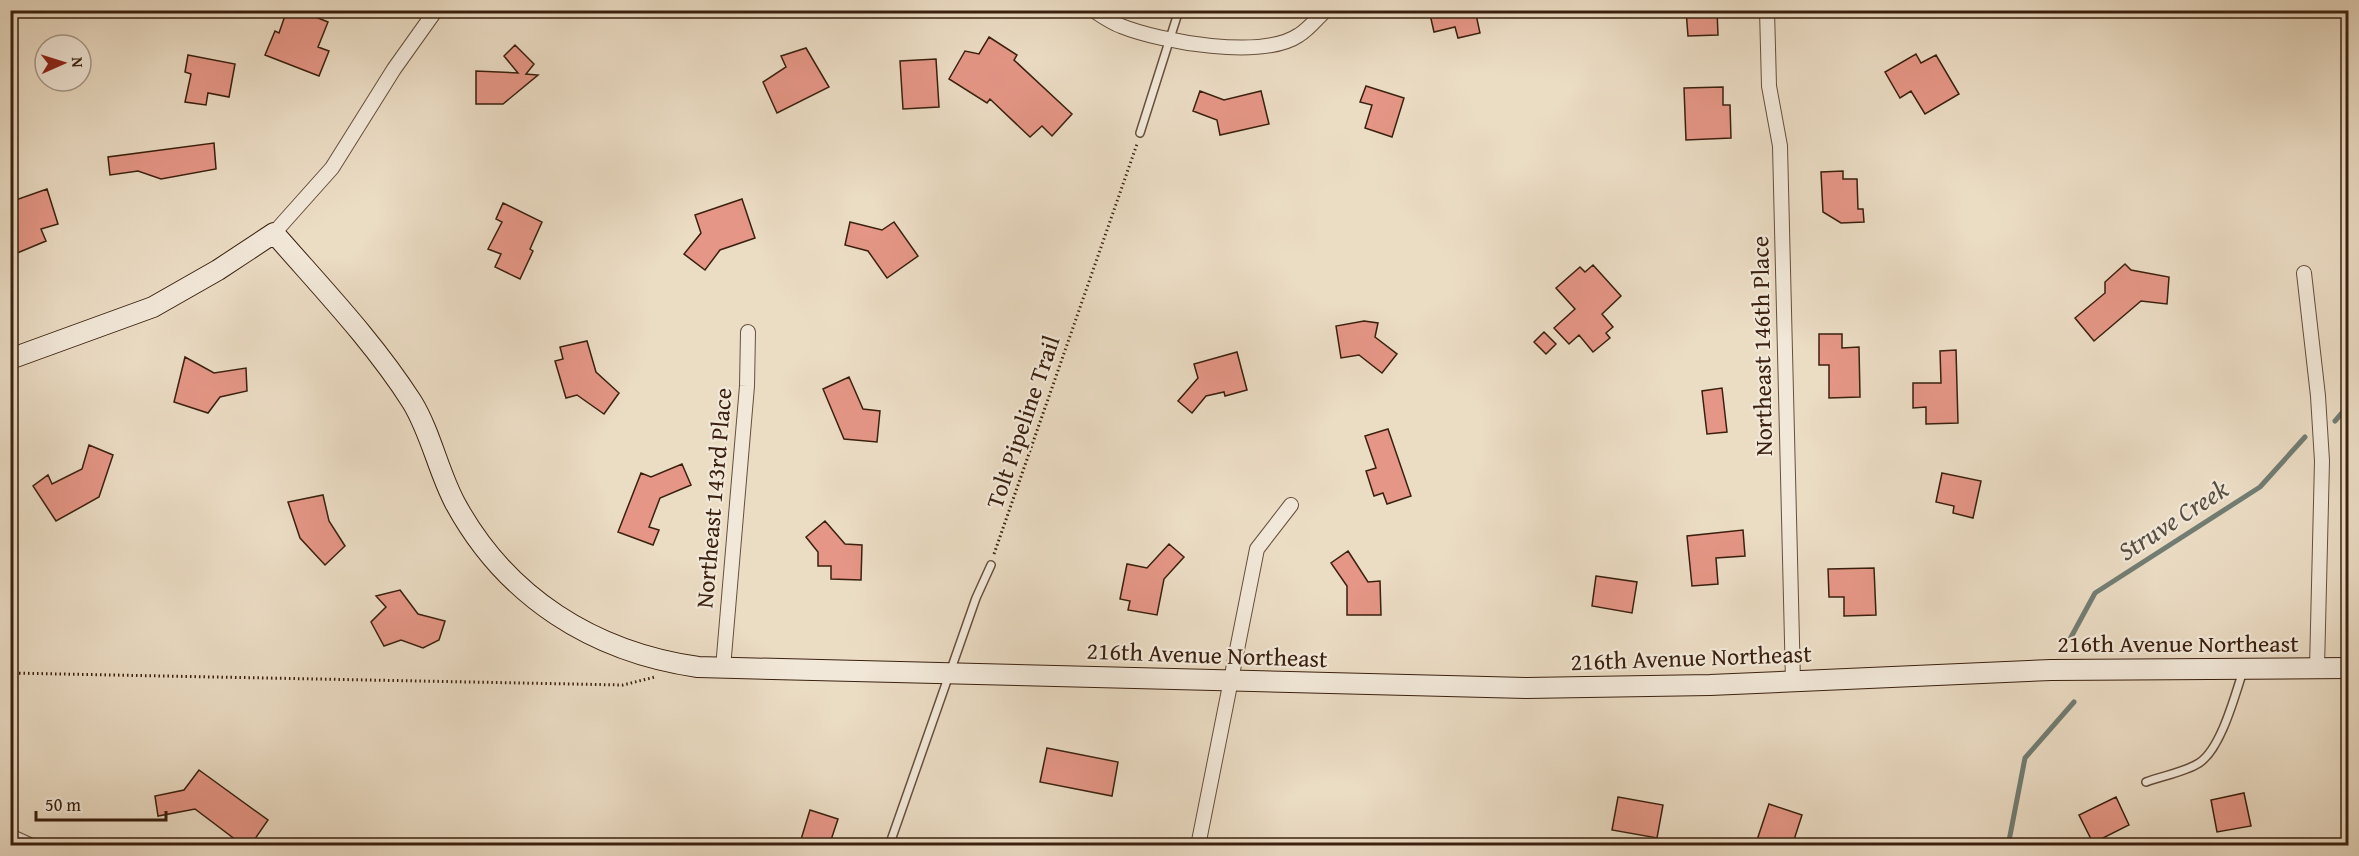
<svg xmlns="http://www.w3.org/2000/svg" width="2359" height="856" font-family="'Gentium Book Plus',serif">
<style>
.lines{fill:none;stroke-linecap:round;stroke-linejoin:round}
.stream{stroke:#727d73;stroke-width:5}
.building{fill:#e59686;stroke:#3a200e;stroke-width:1.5}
.lane-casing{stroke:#664f3c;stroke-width:10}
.street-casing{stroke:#664f3c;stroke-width:16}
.secondary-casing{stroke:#3a200e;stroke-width:22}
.path{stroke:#3a200e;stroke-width:3;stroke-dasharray:1.5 3;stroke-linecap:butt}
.lane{stroke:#f2e8d9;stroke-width:7}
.street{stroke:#f2e8d9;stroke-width:14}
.secondary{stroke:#f2e8d9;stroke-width:20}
.labels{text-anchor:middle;stroke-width:4.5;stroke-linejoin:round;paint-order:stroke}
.street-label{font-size:24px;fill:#3a200e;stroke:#f2e8d9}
.water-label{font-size:26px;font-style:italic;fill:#564e40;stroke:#f2e8d9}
</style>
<rect width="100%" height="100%" fill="#ebdcc4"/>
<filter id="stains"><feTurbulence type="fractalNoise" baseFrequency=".00333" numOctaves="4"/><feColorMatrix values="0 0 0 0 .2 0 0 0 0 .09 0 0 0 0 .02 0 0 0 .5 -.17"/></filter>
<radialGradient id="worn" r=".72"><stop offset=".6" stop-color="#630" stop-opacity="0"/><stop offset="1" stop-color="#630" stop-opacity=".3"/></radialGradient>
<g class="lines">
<!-- stream -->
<path class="stream" d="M2335 421 2348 406
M2070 639 2095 593 2260 487 2305 437
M2008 846 2025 758 2074 702"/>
</g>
<!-- building -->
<path class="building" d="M287 10H298L328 22 318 47 329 51 319 76 265 55 275 31 279 33Z
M1429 10H1475L1480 33 1458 38 1455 27 1434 32Z
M1686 10H1717L1718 35 1688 36Z
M989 37 1017 55 1014 60 1072 114 1052 136 1042 126 1030 137 990 99 987 103 949 79 965 51 979 54Z
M515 45 534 64 526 74 538 75 503 104H476V71L518 73 504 56Z
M806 48 829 87 777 113 763 82 786 67 781 56Z
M1916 54 1921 63 1936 55 1959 94 1925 114 1911 91 1900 98 1885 72Z
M188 55 235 64 229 97 208 93 206 105 185 102 191 74 185 72Z
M936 59 939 107 903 109 900 61Z
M1366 86 1404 98 1392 137 1365 128 1372 105 1360 102Z
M1723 87V105H1730L1731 138 1686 140 1684 88Z
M1200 91 1224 100 1261 91 1269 124 1220 135 1217 120 1193 111Z
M214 143 216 169 161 179 138 171 110 175 108 157Z
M1843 171V179H1857L1858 209H1863L1864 222 1841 223 1823 212 1821 172Z
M47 189 58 224 41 229 46 241 10 256V202Z
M742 199 755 238 720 250 705 270 684 254 701 233 695 215Z
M503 203 542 222 530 249 533 251 520 279 495 267 501 254 488 249 502 222 496 219Z
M850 222 882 230 894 222 918 256 887 278 868 251 845 245Z
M2125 264 2131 270 2169 277 2167 304 2141 301 2094 341 2075 318 2105 293V282Z
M1593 265 1621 296 1602 314 1613 327 1606 333 1610 338 1593 352 1579 335 1569 344 1554 328 1575 309 1556 288 1580 267 1585 272Z
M1364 321 1378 323 1375 337 1397 354 1382 373 1359 355 1341 358 1336 326Z
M1544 332 1556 344 1546 354 1534 342Z
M1819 334H1842V348L1859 347 1860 397 1829 398V365H1819Z
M587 341 596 372 619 393 604 414 577 395 566 398 555 361 563 359 560 347Z
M1956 350 1958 423 1926 424V407L1913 408V383H1941L1940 351Z
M1237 352 1247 390 1225 396 1224 392 1206 396 1192 413 1178 401 1198 378 1194 364Z
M185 357 214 373 246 368 247 391 220 397 208 413 174 402Z
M849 377 863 409 880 411 877 442 844 439 823 389Z
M1722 388 1727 432 1707 434 1702 391Z
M1388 429 1411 496 1387 504 1383 493 1374 496 1366 471 1376 468 1365 436Z
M89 445 113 455 99 497 56 521 33 486 48 475 52 484 82 469Z
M682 464 691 485 660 498 649 527 659 530 653 545 618 532 641 473 651 477Z
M1942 473 1981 481 1973 518 1953 513 1954 506 1936 502Z
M323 495 329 521 345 546 325 565 300 538 288 502Z
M825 521 845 544 862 545 861 580 831 579V566H818V552L806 537Z
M1743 530 1745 556 1716 558 1718 584 1692 586 1687 536Z
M1169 544 1184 557 1164 579 1157 615 1128 610 1130 601 1120 599 1127 564 1147 568Z
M1348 551 1368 582 1380 581 1381 615H1347V586L1331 563Z
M1874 568 1876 615 1844 616V597H1829L1828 569Z
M1596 576 1637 582 1632 613 1592 606Z
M400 590 418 614 445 621 439 640 423 648 401 640 384 646 371 622 386 607 376 596Z
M1047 748 1118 762 1112 796 1040 782Z
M199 770 268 820 250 846H244L195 809 158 816 155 796 184 790Z
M2244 793 2251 826 2217 832 2211 800Z
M1618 797 1663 805 1657 838 1612 830Z
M2116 797 2129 825 2093 843 2079 815Z
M1769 804 1802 815 1792 846H1755Z
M810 810 838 819 829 846H799Z"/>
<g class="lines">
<defs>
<path id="lane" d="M1140 133 1179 10
M2146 782C2162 776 2185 772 2199 763 2221 749 2235 695 2243 671
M889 846 976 598 991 565"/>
<path id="street" d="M1093 10C1102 16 1112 23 1121 26 1161 42 1262 60 1299 35 1309 29 1317 18 1326 10
M1767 10 1769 86 1780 146 1793 682
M274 233 332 168 394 69 436 10
M2304 273 2318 396 2322 461 2317 668
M723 668 747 386 748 332
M10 836 32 846
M1198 846 1257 549 1291 505"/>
<path id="secondary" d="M10 359 153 307 218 270 274 233C321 287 373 341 412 402 431 433 438 471 455 503 506 597 593 652 698 667L1526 688 1710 685 2051 670 2348 668"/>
</defs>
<!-- lane casing -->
<use href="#lane" class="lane-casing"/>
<!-- street casing -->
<use href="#street" class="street-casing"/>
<!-- secondary casing -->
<use href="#secondary" class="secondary-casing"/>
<!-- path -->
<path class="path" d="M994 554 1137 144
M10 673 623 685 655 677"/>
<!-- lane -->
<use href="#lane" class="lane"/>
<!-- street -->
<use href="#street" class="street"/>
<!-- secondary -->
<use href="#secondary" class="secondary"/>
</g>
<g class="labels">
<!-- street labels -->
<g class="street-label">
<text transform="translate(1762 346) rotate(-91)" y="8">Northeast 146th Place</text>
<text transform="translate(1023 422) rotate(-71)" y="8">Tolt Pipeline Trail</text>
<text transform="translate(714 498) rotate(-85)" y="8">Northeast 143rd Place</text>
<text x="2178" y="652">216th Avenue Northeast</text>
<text transform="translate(1207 655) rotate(2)" y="8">216th Avenue Northeast</text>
<text transform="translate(1691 658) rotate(-2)" y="8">216th Avenue Northeast</text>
</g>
<!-- water labels -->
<g class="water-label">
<text transform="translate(2173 520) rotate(-33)" y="9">Struve Creek</text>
</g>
</g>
<!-- margin -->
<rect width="2359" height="856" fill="none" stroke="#ebdcc4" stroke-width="36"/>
<rect x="12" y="12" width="2335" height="832" fill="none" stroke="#3a200e" stroke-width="3"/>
<rect x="18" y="18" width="2323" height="820" fill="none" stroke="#3a200e" stroke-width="1.5"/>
<!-- north arrow -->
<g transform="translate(63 63) rotate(87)"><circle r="28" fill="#f2e8d9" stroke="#a89888" stroke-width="1.5"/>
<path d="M0-4.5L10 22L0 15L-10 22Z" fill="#8f2418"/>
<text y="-9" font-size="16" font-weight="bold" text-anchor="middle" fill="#3a200e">N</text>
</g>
<!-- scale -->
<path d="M36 811v9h130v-9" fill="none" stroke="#3a200e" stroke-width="3"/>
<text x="45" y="811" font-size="18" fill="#3a200e" stroke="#f2e8d9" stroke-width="4.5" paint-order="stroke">50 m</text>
<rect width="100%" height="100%" filter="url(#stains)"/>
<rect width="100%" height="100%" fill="url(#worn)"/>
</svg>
